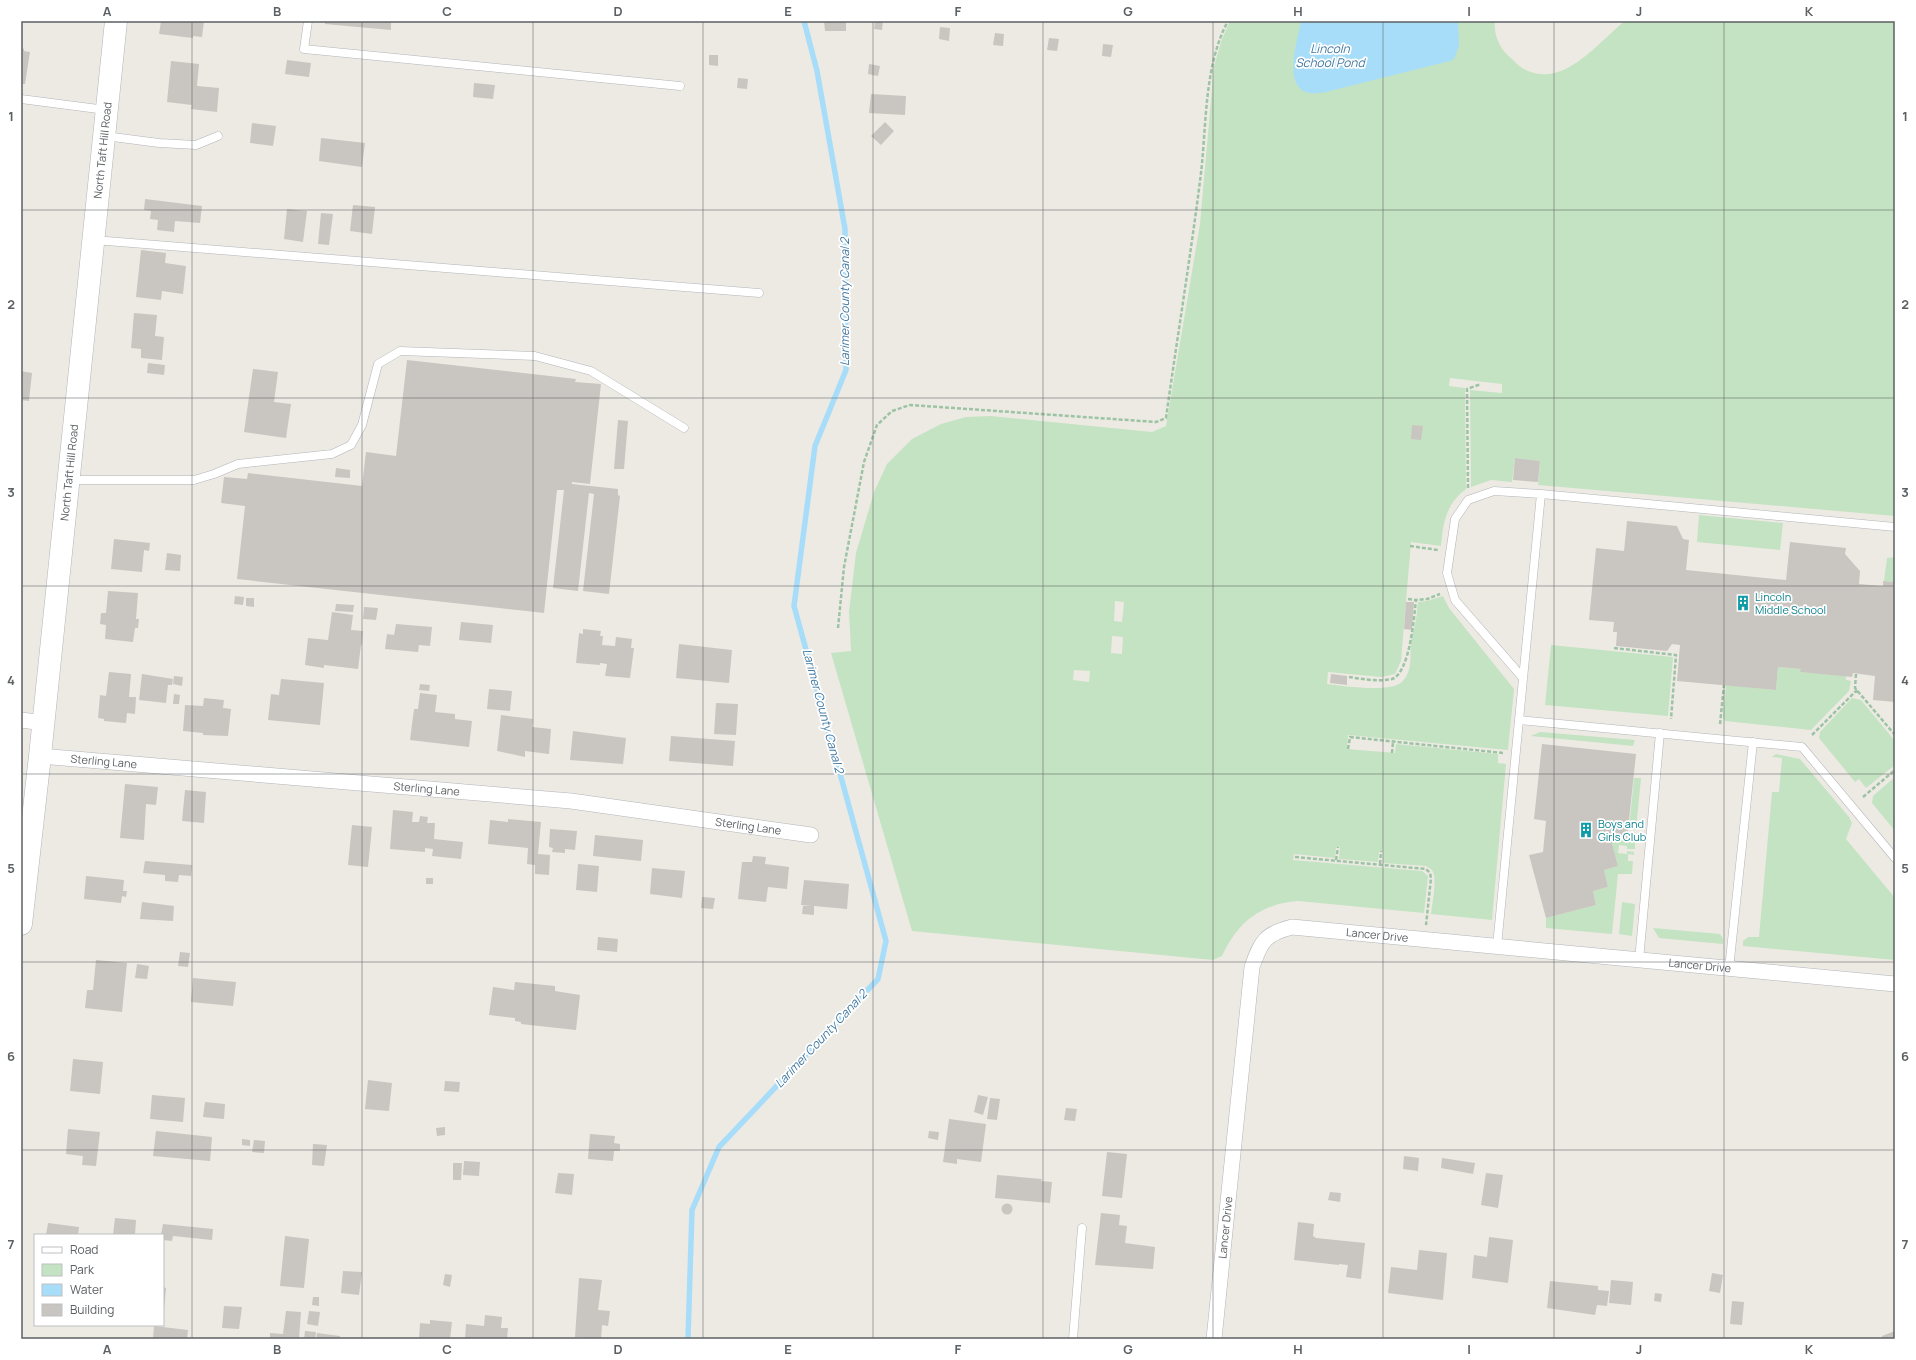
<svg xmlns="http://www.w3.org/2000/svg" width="1916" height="1360" font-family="Manrope,sans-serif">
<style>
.green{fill:#c4e3c2;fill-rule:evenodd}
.water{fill:#a8ddf9}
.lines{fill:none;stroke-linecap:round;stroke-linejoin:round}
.stream{stroke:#a8ddf9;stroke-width:5.5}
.building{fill:#c9c5c0}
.lane-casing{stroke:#b1b4b8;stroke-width:9}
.street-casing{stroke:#b1b4b8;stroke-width:16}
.secondary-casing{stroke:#b0b4b8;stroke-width:23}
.path{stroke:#9cc4a4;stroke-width:2.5;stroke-dasharray:4 2;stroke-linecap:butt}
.lane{stroke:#fff;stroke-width:8}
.street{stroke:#fff;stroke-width:15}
.secondary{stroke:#fff;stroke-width:22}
.grid{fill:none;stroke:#5c6063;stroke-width:1;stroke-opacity:0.55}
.labels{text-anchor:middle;stroke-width:3.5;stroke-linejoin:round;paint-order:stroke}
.street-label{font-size:11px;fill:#5c6063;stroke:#fff}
.culture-label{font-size:11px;fill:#0d838f;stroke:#fff;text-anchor:start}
.water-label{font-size:12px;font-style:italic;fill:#4379a2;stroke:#fff}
.neatline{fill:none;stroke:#5c6063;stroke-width:1.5}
.grid-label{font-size:13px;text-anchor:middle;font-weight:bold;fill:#5c6063}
</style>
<rect width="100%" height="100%" fill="#edeae4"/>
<!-- green -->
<path class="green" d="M1230 21H1495C1493 35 1501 51 1512 59 1516 63 1521 68 1526 70 1564 89 1599 41 1625 21H1895V516L1538 485 1540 461 1515 458 1512 482 1491 480 1471 487 1470 390 1502 393V384L1450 378 1449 386 1465 388 1466 489C1446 504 1443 523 1441 546L1411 542 1401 661 1395 674 1381 677 1328 672 1327 684C1342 686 1391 693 1402 682 1416 668 1407 648 1413 632 1416 623 1417 612 1418 602L1427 601 1443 596 1449 608 1514 689 1508 750 1348 735 1347 749 1395 753 1396 744 1498 754V763L1506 764 1492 920 1431 914C1432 905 1437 879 1433 872 1432 869 1429 868 1426 866L1383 863V851H1379L1378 862 1339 859 1340 847H1336L1335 858 1294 854 1293 860 1422 871 1428 876 1424 913 1298 901C1260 904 1238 922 1222 956L1213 960 912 931 831 653 851 651 849 612 856 553 874 492 887 464 912 439 941 424 966 417 991 416 1152 432 1166 426 1200 224 1214 66 1222 39ZM1115 601 1124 602 1122 622 1114 621ZM1112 636 1123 637 1122 654 1111 653ZM1074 670 1090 671 1089 682 1073 680Z
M1699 515 1783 523 1780 550 1697 542Z
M1895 557V582L1884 581 1887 558Z
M1551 645 1673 657 1668 716 1545 705Z
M1778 667 1801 669V672L1846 676V680L1851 681 1849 691 1811 730 1725 721 1723 716 1726 685 1776 690Z
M1852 698 1861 700 1895 741V765L1866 788 1859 779 1855 782 1819 738 1820 732Z
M1540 732 1635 740 1633 746 1531 736Z
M1776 754 1800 759 1849 817 1852 823 1846 839 1895 898V960L1743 946V941L1748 937H1759L1772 792H1779L1782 758 1772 757Z
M1895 777V831L1872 803 1873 796Z
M1634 778H1641L1636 830 1629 829Z
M1627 839 1635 840V849H1627V846L1619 845 1618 853 1627 854V851L1634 852V855L1628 854V861H1633L1632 874H1618L1612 934 1546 928V918L1596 905 1593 891 1608 887 1604 870 1618 866 1612 843Z
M1622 902 1635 904 1632 936 1619 934Z
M1653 928 1720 934 1723 939V944L1659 938Z"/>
<!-- water -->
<path class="water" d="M1301 21H1458L1459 46 1454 59 1450 61 1326 92C1318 93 1308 95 1302 90 1285 78 1298 38 1301 21Z"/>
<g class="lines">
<!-- stream -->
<path class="stream" d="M688 1339 692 1210 719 1147 878 979 886 941 794 606 815 446 846 370 845 229 817 71 804 21"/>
</g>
<!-- building -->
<path class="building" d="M161 21H204L202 37 193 36V38L159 34Z
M325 21H391V30L325 24Z
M824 21H846V31H825Z
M875 21H883L882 30 874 29Z
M940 27 950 28 949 41 939 39Z
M995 33 1004 34 1003 46 993 45Z
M1049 38 1059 39 1057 51 1047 50Z
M1103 44 1113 45 1111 57 1102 56Z
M21 48 24 49V51L30 52 25 84H21Z
M709 55H718V66L709 65Z
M287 60 311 63 309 77 285 74Z
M171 61 199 64 197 86 219 88 217 112 191 109 192 105 167 102Z
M869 64 880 66 878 76 868 74Z
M738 78 748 79 747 89 737 88Z
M474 83 495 85 493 99 473 97Z
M871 94 906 96 905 115 869 113Z
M885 122 894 131 881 145 871 136Z
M252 123 276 126 273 146 250 143Z
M321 138 365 143 362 167 319 161Z
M145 199 202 206 200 223 175 221 174 232 157 230 158 220 150 219 151 211 144 210Z
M353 205 375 207 372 234 350 231Z
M287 209 307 211 303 242 284 239Z
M321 213 333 214 329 245 318 244Z
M141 250 166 253 165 263 186 266 183 294 162 291 161 300 136 297Z
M134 313 157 315 155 336 164 337 162 360 141 358V349L131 348Z
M407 360 576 379 575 382 601 384 590 484 572 482V484L618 489V495L620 496 609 594 583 591 594 494 589 493 578 591 553 588 564 490H557L544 613 237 579 245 506 221 503 224 477 247 479 248 473 362 486 366 452 396 456Z
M148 363 165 365 164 375 147 373Z
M253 369 278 372 274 402 291 404 286 438 244 432Z
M21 371 32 373 29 401 21 400Z
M618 420 628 421 624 469H614Z
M1412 425 1423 426 1421 440 1411 439Z
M1515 458 1540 461 1538 482 1513 480Z
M336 468 350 470V478L335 477Z
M1627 521 1677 526 1683 539 1689 540 1686 570 1786 580 1790 542 1846 548 1845 554 1860 571 1859 584 1883 586V581L1895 582V702L1873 700 1875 676 1853 673 1852 677 1800 672 1801 669 1778 667 1776 690 1677 681 1680 645 1672 644 1667 651 1616 646 1617 632H1613L1614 622 1589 620 1596 548 1624 551Z
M114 539 150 543 149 551 144 550 142 572 111 569Z
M167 553 181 555 180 571 165 570Z
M108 591 138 593 136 619H139L138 628H135L133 642 105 639 106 625 100 624 101 613H106Z
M235 596 244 597 243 605 234 604Z
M246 598H254V607L246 606Z
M1406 602H1414L1412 630 1404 629Z
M336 604 354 605 353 612 335 611Z
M364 607 378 608 376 620 363 619Z
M332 612 353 615 351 630 363 631 362 645 350 644 361 645 358 669 324 665V668L305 665 308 638 328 640Z
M461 622 493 625 491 643 459 640Z
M396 624 432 627 430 646 419 645 418 652 385 649 387 634 394 635Z
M583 629 601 631 600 636H603L602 645 615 646 616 637 632 639 631 648H634L630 678 605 676 607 664 600 663V665L576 663 579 633 583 634Z
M679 644 732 650 729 683 676 678Z
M109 672 131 674 129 697H136L135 714 127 713 126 723 104 721V719L98 718 100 695 106 696Z
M142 674 173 679 172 685H168L166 703 139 700Z
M1331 674 1347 676V685L1330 683Z
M174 676 183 677 182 686 173 684Z
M281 679 324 683 320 725 268 720 271 694 279 695Z
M420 684 430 685 429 691 419 690Z
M489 689 512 691 510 711 487 709Z
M420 693 437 695 435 712 455 714V719L472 721 469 747 410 740 414 709H418Z
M174 694 180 695 179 704H173Z
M204 698 224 700 223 708 231 709 228 736 203 735V733L183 731 185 705 203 706Z
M716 703 738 704 736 735 714 734Z
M501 715 533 719 532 727 551 729 549 754 525 751V757L497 751Z
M573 731 626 738 623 764 570 760Z
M671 736 735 741 733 766 669 761Z
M1542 744 1636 754 1627 839 1612 843 1618 866 1604 870 1608 887 1593 891 1596 905 1546 918 1529 855 1543 852 1546 821 1534 819Z
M125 784 158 787 156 805 146 804 144 840 120 838Z
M185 790 206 792 204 823 182 821Z
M393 810 413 812 412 822H419L420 816 428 817 427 823H435L434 839 463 842 461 859 432 856 433 849 425 848V852L390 849Z
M508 819 541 822 538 854 550 855 549 875 535 874V865L527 864 528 848 488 844 490 820 508 822Z
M352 825 372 827 368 867 348 865Z
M550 829 577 831 575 850 565 849V853L552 852 553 848 549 847Z
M595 835 643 840 641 861 593 856Z
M753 856 766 857 765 864 789 867 787 889 768 887 766 902 738 899 742 862H752Z
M145 861 192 865 191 876 179 875 178 882 165 881V875L143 873Z
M578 864 599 866 597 892 576 890Z
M652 868 685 871 682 898 650 894Z
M86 876 124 880 123 891H127L126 897 122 896 121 903 84 899Z
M426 878H433V884H426Z
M804 880 849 884 847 909 814 906V915L802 914 803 906H811L801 905Z
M702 897 715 898 713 909 701 908Z
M142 902 174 906 173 921 140 919Z
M598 937 618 939 617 952 597 950Z
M180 952 190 953 188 967 178 966Z
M96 960 127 963 122 1012 85 1008 87 990H93Z
M137 964 149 966 147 979 135 978Z
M193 978 236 982 233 1006 191 1002Z
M515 982 555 986V991L580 995 576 1030 521 1024V1022L515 1021V1018L489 1015 493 987 514 990Z
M73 1059 103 1062 100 1094 70 1091Z
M368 1080 392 1083 389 1111 365 1109Z
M445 1081 460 1082 459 1092 444 1091Z
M152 1095 185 1098 183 1122 150 1119Z
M978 1095 988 1097 983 1115 974 1112Z
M990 1098 1000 1099 997 1120 987 1119Z
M205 1102 225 1104 224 1119 203 1117Z
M1066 1108 1077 1109 1075 1121 1064 1120Z
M949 1119 986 1124 981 1162 957 1159V1164L943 1162Z
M445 1127V1135L437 1136 436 1128Z
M68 1129 100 1132 96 1166 82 1165 83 1156 66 1154Z
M156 1131 212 1137 210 1161 153 1156Z
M929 1131 939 1132 938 1140 928 1138Z
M590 1134 615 1136 614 1143 620 1144V1151H614L613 1161 588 1159Z
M242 1139 250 1140V1146L242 1145Z
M254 1140 265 1141 264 1153 252 1152Z
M313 1144 327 1145 324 1166 312 1165Z
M1107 1152 1127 1154 1122 1198 1102 1196Z
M1404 1156 1419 1158 1418 1171 1403 1169Z
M1442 1158 1475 1163 1473 1174 1441 1168Z
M464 1161 480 1162 479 1176 463 1175Z
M453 1163H462L461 1180H453Z
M558 1173 574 1174 572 1195 555 1193Z
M1486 1173 1503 1175 1498 1208 1481 1205Z
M997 1175 1042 1179 1041 1181 1052 1182 1050 1203 995 1198Z
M1330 1192 1341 1193 1340 1202 1328 1200Z
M1001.5 1209a5.5 5.5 0 1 1 11 0a5.5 5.5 0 1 1-11 0Z
M1101 1213 1120 1215 1119 1225 1127 1226 1125 1243 1155 1247 1153 1269 1095 1265Z
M115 1218 136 1220 135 1235H113Z
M1298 1222 1314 1224 1313 1236 1316 1238 1365 1243 1361 1279 1346 1277 1348 1265 1339 1264V1265L1294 1260Z
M48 1223 79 1227 78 1235H46Z
M163 1224 213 1229 212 1240 173 1236 172 1241 163 1240V1235H161Z
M285 1236 309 1239 304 1288 280 1286Z
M1489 1237 1513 1240 1508 1283 1472 1278 1474 1255 1487 1257Z
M1419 1250 1447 1253 1443 1300 1388 1293 1391 1267 1417 1270Z
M343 1271 362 1272 359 1295 341 1293Z
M1712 1273 1723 1275 1720 1293 1709 1291Z
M445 1274 452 1275 450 1287 443 1285Z
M579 1278 602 1280 598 1310 610 1311 608 1326 602 1325 601 1339 575 1337Z
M1611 1280 1633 1282 1631 1305 1609 1303Z
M1550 1281 1598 1286V1290L1609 1291 1607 1306 1597 1305 1595 1315 1547 1308Z
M163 1287 166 1288 164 1310H163Z
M1655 1293 1662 1294 1661 1302 1654 1301Z
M313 1297H319V1306L312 1305Z
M1732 1301 1744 1302 1742 1325 1730 1324Z
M224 1306 242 1307 239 1329 222 1328Z
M286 1311 301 1312 299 1339H270V1333L283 1334Z
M309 1311 320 1312 318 1326 307 1324Z
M485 1315 502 1317 501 1328H508L507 1339H465L466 1324 484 1326Z
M430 1320 452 1322 450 1339H419L420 1323 430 1324Z
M154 1326 188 1330 187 1339H153Z
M305 1331 316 1332 315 1339H304Z
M1895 1331V1339H1883L1882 1336Z
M317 1333 340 1336V1339H316Z"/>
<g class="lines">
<defs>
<path id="lane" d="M308 21 304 49 680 86
M21 99 106 110
M105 136 159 143 196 145 218 136
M94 240 759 293
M69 480H194L214 474 238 464 332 454 351 445 362 425 378 364 400 351 535 356 591 371 684 428
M1523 678 1455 600 1447 573 1455 519 1468 500 1494 491 1541 494
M1519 720 1802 747 1895 858
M1497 946 1541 494 1895 527
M1639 960 1660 733
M1729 969 1753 742
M1073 1339 1082 1228"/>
<g id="street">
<path d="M21 720 44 723"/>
<path id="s1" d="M40 756 571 801 811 835"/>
<path id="s2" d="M1214 1339 1252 967C1261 941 1265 934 1292 927L1895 984"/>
</g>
<g id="secondary">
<path id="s3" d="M21 924 40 756 116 21"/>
</g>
</defs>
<!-- lane casing -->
<use href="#lane" class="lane-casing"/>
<!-- street casing -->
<use href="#street" class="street-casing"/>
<!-- secondary casing -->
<use href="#secondary" class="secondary-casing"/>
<!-- path -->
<path class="path" d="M1468 488 1467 389 1481 384
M1410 546 1438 550
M1408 599 1416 600
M838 628 844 567 864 462 877 425 892 411 910 405 1156 422 1166 418C1177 339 1190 260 1200 181 1207 129 1203 67 1228 21
M1614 648 1676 655 1671 719
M1856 674 1855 688 1895 735
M1349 677C1362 679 1379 682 1392 679 1410 673 1414 616 1416 600L1427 599 1440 594
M1720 724 1724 685
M1812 735 1857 690
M1348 749 1350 737 1503 753
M1392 753 1393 742
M1863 797 1895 770
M1295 857 1426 869 1430 873 1431 878 1426 925
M1336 860 1338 847
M1380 864 1381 851"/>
<!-- lane -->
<use href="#lane" class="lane"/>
<!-- street -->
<use href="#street" class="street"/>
<!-- secondary -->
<use href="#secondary" class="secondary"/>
</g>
<!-- grid -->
<path class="grid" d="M192 21V1339M362 21V1339M533 21V1339M703 21V1339M873 21V1339M1043 21V1339M1213 21V1339M1383 21V1339M1554 21V1339M1724 21V1339M21 210H1895M21 398H1895M21 586H1895M21 774H1895M21 962H1895M21 1150H1895"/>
<!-- icons -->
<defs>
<symbol id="building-bare" viewBox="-9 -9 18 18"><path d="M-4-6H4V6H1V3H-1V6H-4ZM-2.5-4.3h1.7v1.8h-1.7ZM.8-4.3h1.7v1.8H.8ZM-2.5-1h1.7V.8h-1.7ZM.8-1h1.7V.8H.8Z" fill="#0f9aa8" stroke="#fff" stroke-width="2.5" paint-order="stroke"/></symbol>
</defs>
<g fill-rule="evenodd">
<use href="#building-bare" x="1732" y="592" width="22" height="22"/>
<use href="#building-bare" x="1575" y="819" width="22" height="22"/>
</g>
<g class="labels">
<!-- street labels -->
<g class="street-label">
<text dy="4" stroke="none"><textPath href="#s3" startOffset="778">North Taft Hill Road</textPath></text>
<text dy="4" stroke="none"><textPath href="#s3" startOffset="454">North Taft Hill Road</textPath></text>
<text dy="4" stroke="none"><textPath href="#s1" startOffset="64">Sterling Lane</textPath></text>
<text dy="4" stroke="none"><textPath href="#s1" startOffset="388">Sterling Lane</textPath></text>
<text dy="4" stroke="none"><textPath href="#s1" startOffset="712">Sterling Lane</textPath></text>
<text dy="4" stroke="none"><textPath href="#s2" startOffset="520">Lancer Drive</textPath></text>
<text dy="4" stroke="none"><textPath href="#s2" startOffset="844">Lancer Drive</textPath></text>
<text dy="4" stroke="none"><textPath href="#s2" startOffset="112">Lancer Drive</textPath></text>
</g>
<!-- culture labels -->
<g class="culture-label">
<text x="1755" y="601">Lincoln<tspan x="1755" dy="13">Middle School</tspan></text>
<text x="1598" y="828">Boys and<tspan x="1598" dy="13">Girls Club</tspan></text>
</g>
<!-- water labels -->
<g class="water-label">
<text x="1330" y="53">Lincoln<tspan x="1330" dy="14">School Pond</tspan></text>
<text transform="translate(845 302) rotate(-90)" y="4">Larimer County Canal 2</text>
<text transform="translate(823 711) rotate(75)" y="4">Larimer County Canal 2</text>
<text transform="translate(821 1039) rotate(-47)" y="4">Larimer County Canal 2</text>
</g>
</g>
<!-- border -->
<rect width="1916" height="1360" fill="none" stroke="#ffffff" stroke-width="44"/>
<!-- legend -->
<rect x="34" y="1234" width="130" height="92" fill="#ffffff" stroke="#bebfc1"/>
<rect x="42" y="1247" width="20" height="6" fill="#ffffff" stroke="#bebfc1"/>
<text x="70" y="1254" font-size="12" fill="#5c6063">Road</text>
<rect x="42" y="1264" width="20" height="12" fill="#c4e3c2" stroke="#bebfc1"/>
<text x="70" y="1274" font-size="12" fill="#5c6063">Park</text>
<rect x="42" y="1284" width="20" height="12" fill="#a8ddf9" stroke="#bebfc1"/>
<text x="70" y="1294" font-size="12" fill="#5c6063">Water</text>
<rect x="42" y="1304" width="20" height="12" fill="#c9c5c0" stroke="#bebfc1"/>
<text x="70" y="1314" font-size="12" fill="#5c6063">Building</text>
<rect x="22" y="22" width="1872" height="1316" class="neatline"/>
<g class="grid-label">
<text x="107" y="16">A</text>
<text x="277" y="16">B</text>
<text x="447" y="16">C</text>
<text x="618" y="16">D</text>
<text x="788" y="16">E</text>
<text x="958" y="16">F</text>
<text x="1128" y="16">G</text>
<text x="1298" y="16">H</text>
<text x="1469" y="16">I</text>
<text x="1639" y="16">J</text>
<text x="1809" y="16">K</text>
<text x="11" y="121">1</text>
<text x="1905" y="121">1</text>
<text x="11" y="309">2</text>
<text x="1905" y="309">2</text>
<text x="11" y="497">3</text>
<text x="1905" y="497">3</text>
<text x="11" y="685">4</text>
<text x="1905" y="685">4</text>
<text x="11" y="873">5</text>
<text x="1905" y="873">5</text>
<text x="11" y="1061">6</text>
<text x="1905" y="1061">6</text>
<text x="11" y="1249">7</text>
<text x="1905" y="1249">7</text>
<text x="107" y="1354">A</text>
<text x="277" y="1354">B</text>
<text x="447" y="1354">C</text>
<text x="618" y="1354">D</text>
<text x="788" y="1354">E</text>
<text x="958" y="1354">F</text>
<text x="1128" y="1354">G</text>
<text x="1298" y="1354">H</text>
<text x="1469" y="1354">I</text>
<text x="1639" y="1354">J</text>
<text x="1809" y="1354">K</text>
</g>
</svg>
